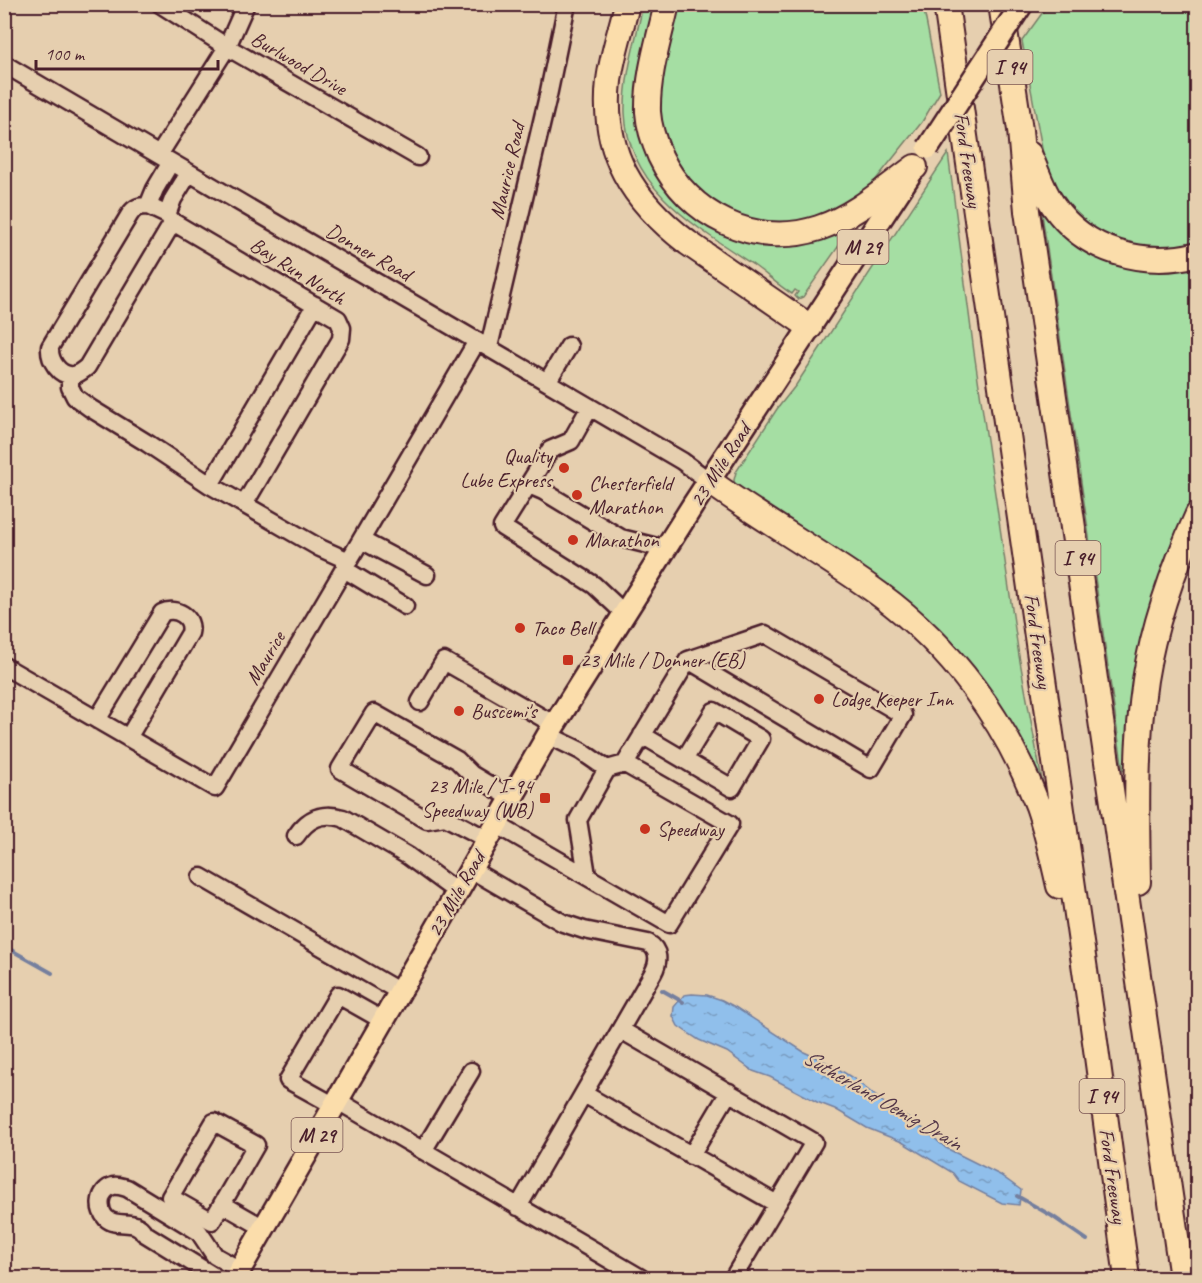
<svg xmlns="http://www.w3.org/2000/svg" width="1202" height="1283" font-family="Caveat,sans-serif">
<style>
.green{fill:#a5dea3;stroke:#787e67;stroke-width:1.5}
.water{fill:url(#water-ripples);stroke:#747f9e;stroke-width:1.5}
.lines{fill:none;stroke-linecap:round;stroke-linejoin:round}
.stream{stroke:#747f9e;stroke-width:4}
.minor-casing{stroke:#4a1f2b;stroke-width:21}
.major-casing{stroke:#4a1f2b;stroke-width:26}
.highway-casing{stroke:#4a1f2b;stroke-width:28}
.minor{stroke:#e6cfaf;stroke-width:16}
.major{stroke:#fbddab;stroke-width:21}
.highway{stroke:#fbddab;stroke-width:24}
.major-bridge-casing{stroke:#4a1f2b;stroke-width:26;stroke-linecap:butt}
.major-bridge{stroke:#fbddab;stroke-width:21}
.poi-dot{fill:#c8321e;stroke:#e6cfaf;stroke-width:2}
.labels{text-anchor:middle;stroke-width:4.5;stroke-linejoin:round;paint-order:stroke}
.shield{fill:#e6cfaf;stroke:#795453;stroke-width:1.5}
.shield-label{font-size:20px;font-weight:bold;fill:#4a1f2b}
.street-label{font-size:21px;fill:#4a1f2b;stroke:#e6cfaf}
.poi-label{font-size:21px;fill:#4a1f2b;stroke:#e6cfaf;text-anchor:start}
.water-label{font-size:22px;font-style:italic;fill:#543748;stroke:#e6cfaf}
</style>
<defs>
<pattern id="water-ripples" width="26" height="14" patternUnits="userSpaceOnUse" patternTransform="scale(1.5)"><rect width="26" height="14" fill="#90bfeb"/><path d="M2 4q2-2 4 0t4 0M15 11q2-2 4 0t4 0" fill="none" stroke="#789bbf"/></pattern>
</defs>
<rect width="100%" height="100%" fill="#e6cfaf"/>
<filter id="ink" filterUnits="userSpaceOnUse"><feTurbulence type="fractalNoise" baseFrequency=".0167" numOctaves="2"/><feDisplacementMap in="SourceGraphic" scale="12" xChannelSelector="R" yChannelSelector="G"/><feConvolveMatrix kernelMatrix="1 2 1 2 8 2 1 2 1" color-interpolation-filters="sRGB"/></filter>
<g filter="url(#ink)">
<!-- green -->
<path class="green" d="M676 4 923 5 940 92 922 122 874 182 860 196 847 205 797 224H764L721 211 684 179 660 132V80Z
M643 5H661L643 113 713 222 852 227 803 297 798 299 795 296 798 292 795 290 792 294C778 285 766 274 752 264 696 227 628 188 625 113 624 76 636 40 643 5Z
M1048 5H1197V245L1136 248 1100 234 1072 214 1046 170 1022 41Z
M948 153 974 352 1019 656 1045 797 998 708 735 487 734 480 736 472 777 409 796 385Z
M1041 207 1065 232 1197 264V494L1183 528 1128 769 1123 770Z"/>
<!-- water -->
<path class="water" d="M692 994 707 995 722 1000 735 1007 804 1052 832 1065 853 1078 888 1106 919 1125 946 1148 1000 1175 1021 1190 1019 1205 1002 1203 959 1181 953 1173 902 1142 867 1128 835 1109 817 1102 770 1077 753 1071 727 1052 699 1040 688 1033 678 1026 673 1016 674 1007 684 995Z"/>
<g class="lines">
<!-- stream -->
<path class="stream" d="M4 946 52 973
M662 990 683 1002
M1017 1196 1052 1216 1087 1240"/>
<defs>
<path id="minor" d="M160 4 227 47 418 157
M4 64 159 155 682 461 709 481
M159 155 227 47 246 4
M148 206 167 215 173 222 338 319 342 328 341 339 245 503
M148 206C139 206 135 207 130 214L50 347C49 360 59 377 74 375 79 374 83 370 87 367L173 222
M148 206 155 189 171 162
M167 215 173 199 189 173
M489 347 548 96 567 4
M70 375V387L75 397 90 408 147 443 210 485 320 548 349 561
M547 382 569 346
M590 407 571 441 550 450 502 527 594 585 624 613
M210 485 315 305
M529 485 543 491 621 538 665 549
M361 540 427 575
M344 569 405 606
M4 666 215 788 361 540 477 341
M420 702 444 661 555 725
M97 720 162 613C176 606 194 617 190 633L128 738
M642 735 732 788 761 739 714 711 684 760
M625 764 688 660 765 634 903 715 871 769 688 660
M496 824 669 924 730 824 625 764 607 769 581 751 548 735
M296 836C308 818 322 812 343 818L408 856 457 892
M487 839 445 817 427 820 340 769 374 713 457 760 471 774 511 798
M470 869 563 923 584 930 648 943C660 950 659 962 653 973L518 1207
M587 875 578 820 607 769
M201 877 400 992
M621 1030 814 1142 733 1278
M584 1094 777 1204
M338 1101 641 1278
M335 1106 288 1080 338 995 384 1021
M423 1151 471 1071
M691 1156 729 1092
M222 1204 212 1221 170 1197 214 1122 256 1145 222 1204 264 1228
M217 1278 144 1233C136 1217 117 1229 106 1218 97 1208 99 1190 113 1186 118 1185 123 1187 127 1188L199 1232 215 1256 240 1270"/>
<path id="major" d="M235 1278 548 735 693 505 911 173"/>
<path id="highway" d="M627 4C621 30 612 55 609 81 601 153 633 201 688 243L810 327
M667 4C659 39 647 76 648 112 649 127 654 142 660 156 688 216 755 249 819 228 855 216 885 189 915 167
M946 4 1091 1012 1127 1278
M1001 4 1020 130 1027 211 1182 1278
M1029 154C1037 171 1042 189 1053 205 1085 252 1144 268 1198 254
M709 481C764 521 824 554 879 594 953 648 1006 722 1038 806 1047 832 1053 859 1059 886
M1138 882C1137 814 1135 747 1145 680 1154 623 1174 567 1198 514"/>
</defs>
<!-- minor casing -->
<use href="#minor" class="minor-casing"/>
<!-- major casing -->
<use href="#major" class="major-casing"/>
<!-- highway casing -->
<use href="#highway" class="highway-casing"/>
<!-- minor -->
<use href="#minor" class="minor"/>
<!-- major -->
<use href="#major" class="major"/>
<!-- highway -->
<use href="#highway" class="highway"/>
<defs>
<path id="major-bridge" d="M928 148 1022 4"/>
</defs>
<!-- major-bridge casing -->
<use href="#major-bridge" class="major-bridge-casing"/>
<!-- major-bridge -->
<use href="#major-bridge" class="major-bridge"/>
</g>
</g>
<!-- markers -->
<g class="poi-dot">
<circle cx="564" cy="468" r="6"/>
<circle cx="577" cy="495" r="6"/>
<circle cx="573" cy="540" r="6"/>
<circle cx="520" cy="628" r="6"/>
<rect x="562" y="654" width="12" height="12" rx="3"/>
<circle cx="819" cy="699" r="6"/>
<circle cx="459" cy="711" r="6"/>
<rect x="539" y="792" width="12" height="12" rx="3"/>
<circle cx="645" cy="829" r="6"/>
</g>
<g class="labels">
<!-- shield labels -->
<g class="shield">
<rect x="987.5" y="50" width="45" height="34" rx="4.5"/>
<rect x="837.5" y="230" width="51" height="34" rx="4.5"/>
<rect x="1055.5" y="541" width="45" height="34" rx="4.5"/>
<rect x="1079.5" y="1079" width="45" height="34" rx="4.5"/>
<rect x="291.5" y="1118" width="51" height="34" rx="4.5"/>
</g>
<g class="shield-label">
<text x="1010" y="74">I 94</text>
<text x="863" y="254">M 29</text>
<text x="1078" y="565">I 94</text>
<text x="1102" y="1103">I 94</text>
<text x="317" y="1142">M 29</text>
</g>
<!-- street labels -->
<g class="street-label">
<text transform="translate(299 63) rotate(30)" y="7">Burlwood Drive</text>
<text transform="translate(968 160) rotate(82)" y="7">Ford Freeway</text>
<text transform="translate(507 171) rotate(-77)" y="7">Maurice Road</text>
<text transform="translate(369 252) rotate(30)" y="7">Donner Road</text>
<text transform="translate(298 271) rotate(32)" y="7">Bay Run North</text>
<text transform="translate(720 465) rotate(-57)" y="7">23 Mile Road</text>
<text transform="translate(1038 641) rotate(82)" y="7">Ford Freeway</text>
<text transform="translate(265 658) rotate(-59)" y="7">Maurice</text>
<text transform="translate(456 894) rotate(-60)" y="7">23 Mile Road</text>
<text transform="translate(1113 1176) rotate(82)" y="7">Ford Freeway</text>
</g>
<!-- poi labels -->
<g class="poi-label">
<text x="552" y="463" text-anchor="end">Quality<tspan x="552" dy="24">Lube Express</tspan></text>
<text x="589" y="490">Chesterfield<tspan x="589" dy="24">Marathon</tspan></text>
<text x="585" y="547">Marathon</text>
<text x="532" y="635">Taco Bell</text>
<text x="580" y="667">23 Mile / Donner (EB)</text>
<text x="831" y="706">Lodge Keeper Inn</text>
<text x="471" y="718">Buscemi's</text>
<text x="533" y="793" text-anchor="end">23 Mile / I-94<tspan x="533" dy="24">Speedway (WB)</tspan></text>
<text x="657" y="836">Speedway</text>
</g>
<!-- water labels -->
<g class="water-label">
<text transform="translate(883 1099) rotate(30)" y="8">Sutherland Oemig Drain</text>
</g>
</g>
<!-- margin -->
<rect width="1202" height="1283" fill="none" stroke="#e6cfaf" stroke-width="24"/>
<rect x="12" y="12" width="1178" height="1259" fill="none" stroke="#4a1f2b" stroke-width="2" filter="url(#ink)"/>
<!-- scale -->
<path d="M36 60v9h182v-9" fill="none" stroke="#4a1f2b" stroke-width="3"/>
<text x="45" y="60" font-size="18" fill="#4a1f2b" stroke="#e6cfaf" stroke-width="4.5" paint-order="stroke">100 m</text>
</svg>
